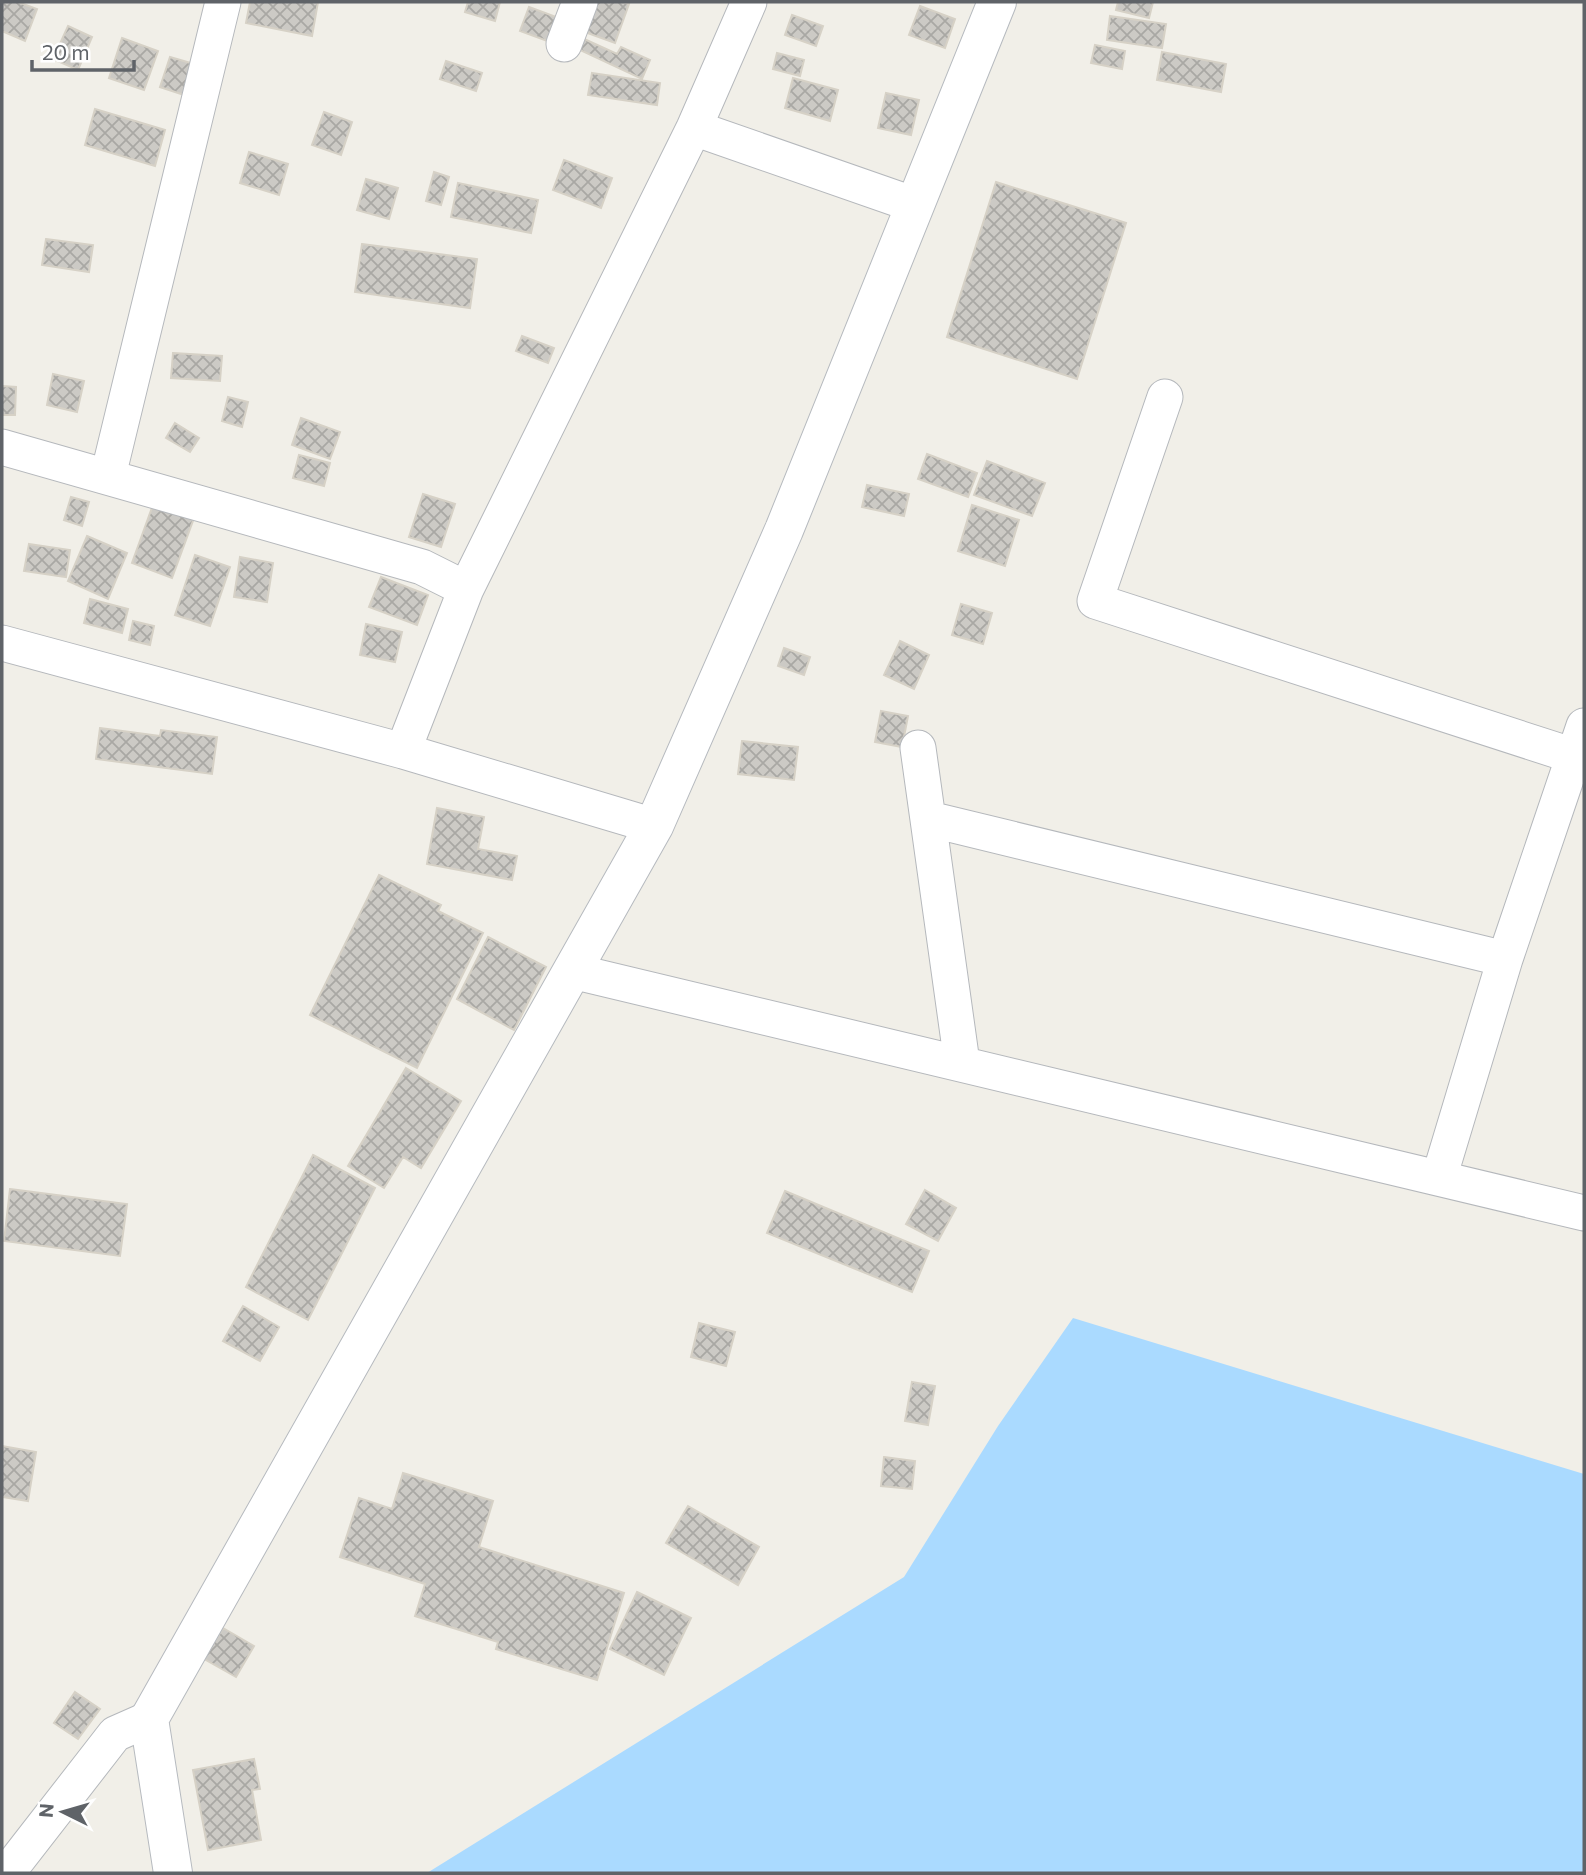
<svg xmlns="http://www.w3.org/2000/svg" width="1586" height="1875" font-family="Commissioner,sans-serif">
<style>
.water{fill:#aadaff}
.building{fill:url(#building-cross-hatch);stroke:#d6d1c6;stroke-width:2}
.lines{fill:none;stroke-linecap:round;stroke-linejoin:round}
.street-casing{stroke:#b5b8bc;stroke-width:37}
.secondary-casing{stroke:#b6babf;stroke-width:40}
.street{stroke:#fff;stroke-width:35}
.secondary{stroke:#fff;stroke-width:38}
</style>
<defs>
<pattern id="building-cross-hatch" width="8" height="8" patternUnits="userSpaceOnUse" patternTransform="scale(1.75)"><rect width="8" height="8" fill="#cccac5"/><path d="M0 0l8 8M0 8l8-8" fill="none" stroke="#a9a8a4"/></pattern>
</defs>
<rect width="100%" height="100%" fill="#f1efe8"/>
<!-- water -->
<path class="water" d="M1073 1318 1584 1474V1873H427L904 1577 998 1426Z"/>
<!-- building -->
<path class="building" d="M2 2H18L37 9 25 41 2 31Z
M250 2H318L312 36 246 23Z
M468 2H500L495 21 465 12Z
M589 2H622L629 4 615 43 579 30Z
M1118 2H1153L1149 18 1116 10Z
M920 6 955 19 945 48 909 35Z
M529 7 559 18 550 42 520 31Z
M792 15 823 26 816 46 785 35Z
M1110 16 1166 24 1162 48 1107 40Z
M68 26 92 37 78 70 53 59Z
M122 38 158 51 144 90 109 78Z
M582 38 617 54 621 47 650 60 642 79 578 49Z
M1095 45 1125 51 1122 69 1091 63Z
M1162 52 1226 64 1221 92 1157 80Z
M777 53 804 60 800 76 773 69Z
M170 57 194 64 184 95 160 87Z
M446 61 482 73 476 91 440 79Z
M592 73 660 83 657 105 588 95Z
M793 78 838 90 830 121 785 108Z
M886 93 919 100 911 135 878 128Z
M95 109 165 130 155 166 85 145Z
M324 112 352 122 341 155 312 145Z
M249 152 288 164 279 195 240 183Z
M564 160 612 178 601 208 553 190Z
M434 172 449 177 441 205 426 201Z
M366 179 398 188 389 219 357 210Z
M996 182 1126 223 1077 379 947 337Z
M458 183 538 200 531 233 451 217Z
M46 239 93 245 89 272 42 265Z
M362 244 477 259 470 308 355 292Z
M522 336 554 348 548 363 516 351Z
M173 353 222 356 220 381 171 378Z
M53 374 84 381 77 412 47 405Z
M2 386 16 387 15 415H2Z
M228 397 248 402 242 427 222 421Z
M301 418 340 432 330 459 292 445Z
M175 423 199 438 190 452 166 438Z
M927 454 977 473 968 497 918 479Z
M299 455 330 463 324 486 293 478Z
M987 461 1045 483 1032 516 974 495Z
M867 485 909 494 904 516 862 507Z
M423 494 455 504 441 547 409 537Z
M71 497 89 502 82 526 64 520Z
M154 502 194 518 172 578 132 563Z
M972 505 1019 520 1005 566 958 551Z
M87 536 127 553 108 599 68 581Z
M29 544 70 550 66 577 24 571Z
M195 555 230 567 210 626 175 615Z
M240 557 273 563 267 602 234 597Z
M381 577 428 595 417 625 369 607Z
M90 599 128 609 122 633 84 623Z
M961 604 992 613 983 644 952 635Z
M133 621 154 626 150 645 129 640Z
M366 624 402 632 395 662 360 655Z
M900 641 929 655 914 689 884 675Z
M784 648 810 657 804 675 778 666Z
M881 711 908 716 902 747 875 742Z
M100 728 160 736 161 730 217 737 212 774 96 759Z
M742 741 798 747 794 780 738 774Z
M437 808 484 817 478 849 517 856 512 880 427 864Z
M379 875 441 905 438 911 483 933 417 1068 310 1015Z
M488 937 546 967 514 1030 457 999Z
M406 1068 461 1101 421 1168 403 1157 384 1188 348 1166Z
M313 1155 375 1188 308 1320 246 1287Z
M10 1189 127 1204 120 1256 4 1241Z
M925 1190 956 1208 938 1241 906 1224Z
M785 1191 929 1251 912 1292 767 1233Z
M243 1306 279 1327 260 1361 223 1341Z
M699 1323 735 1332 726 1366 691 1357Z
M912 1382 935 1386 928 1425 905 1421Z
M2 1446 36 1452 28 1501 2 1497Z
M884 1457 915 1461 912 1489 881 1486Z
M403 1473 493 1501 479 1547 624 1593 597 1680 496 1649 498 1642 415 1616 425 1584 340 1557 359 1498 392 1509Z
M688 1506 759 1547 738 1585 666 1543Z
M637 1592 691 1618 664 1675 610 1649Z
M223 1628 254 1646 236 1677 204 1659Z
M75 1692 100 1709 78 1739 54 1723Z
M254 1759 260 1789 252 1790 261 1840 208 1850 193 1770Z"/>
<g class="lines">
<defs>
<path id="street" d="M564 44 580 2
M694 128 915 205
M1165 397 1095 601 1574 756
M2 447 422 567 466 589
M108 476 223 2
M2 643 403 751 654 826
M918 748 962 1063
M403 751 466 589 694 128 749 2
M929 819 1505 959
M572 971 1584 1213
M1439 1178 1505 959 1584 726
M7 1873 115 1734 149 1719"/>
<path id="secondary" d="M173 1873 149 1719 654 826 784 530 997 2"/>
</defs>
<!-- street casing -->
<use href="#street" class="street-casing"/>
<!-- secondary casing -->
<use href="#secondary" class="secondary-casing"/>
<!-- street -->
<use href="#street" class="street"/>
<!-- secondary -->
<use href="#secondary" class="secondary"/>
</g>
<!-- border -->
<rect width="1586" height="1875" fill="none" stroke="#5f6368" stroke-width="7"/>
<!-- north arrow -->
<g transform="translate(63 1812) rotate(275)" stroke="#ffffff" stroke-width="5" paint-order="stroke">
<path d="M0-5L12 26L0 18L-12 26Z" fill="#5f6368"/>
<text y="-10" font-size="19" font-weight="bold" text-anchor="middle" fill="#5f6368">N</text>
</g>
<!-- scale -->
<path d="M32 60v10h102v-10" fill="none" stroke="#5f6368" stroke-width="3.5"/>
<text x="42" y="60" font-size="21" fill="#5f6368" stroke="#ffffff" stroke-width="5" paint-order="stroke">20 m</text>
</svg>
